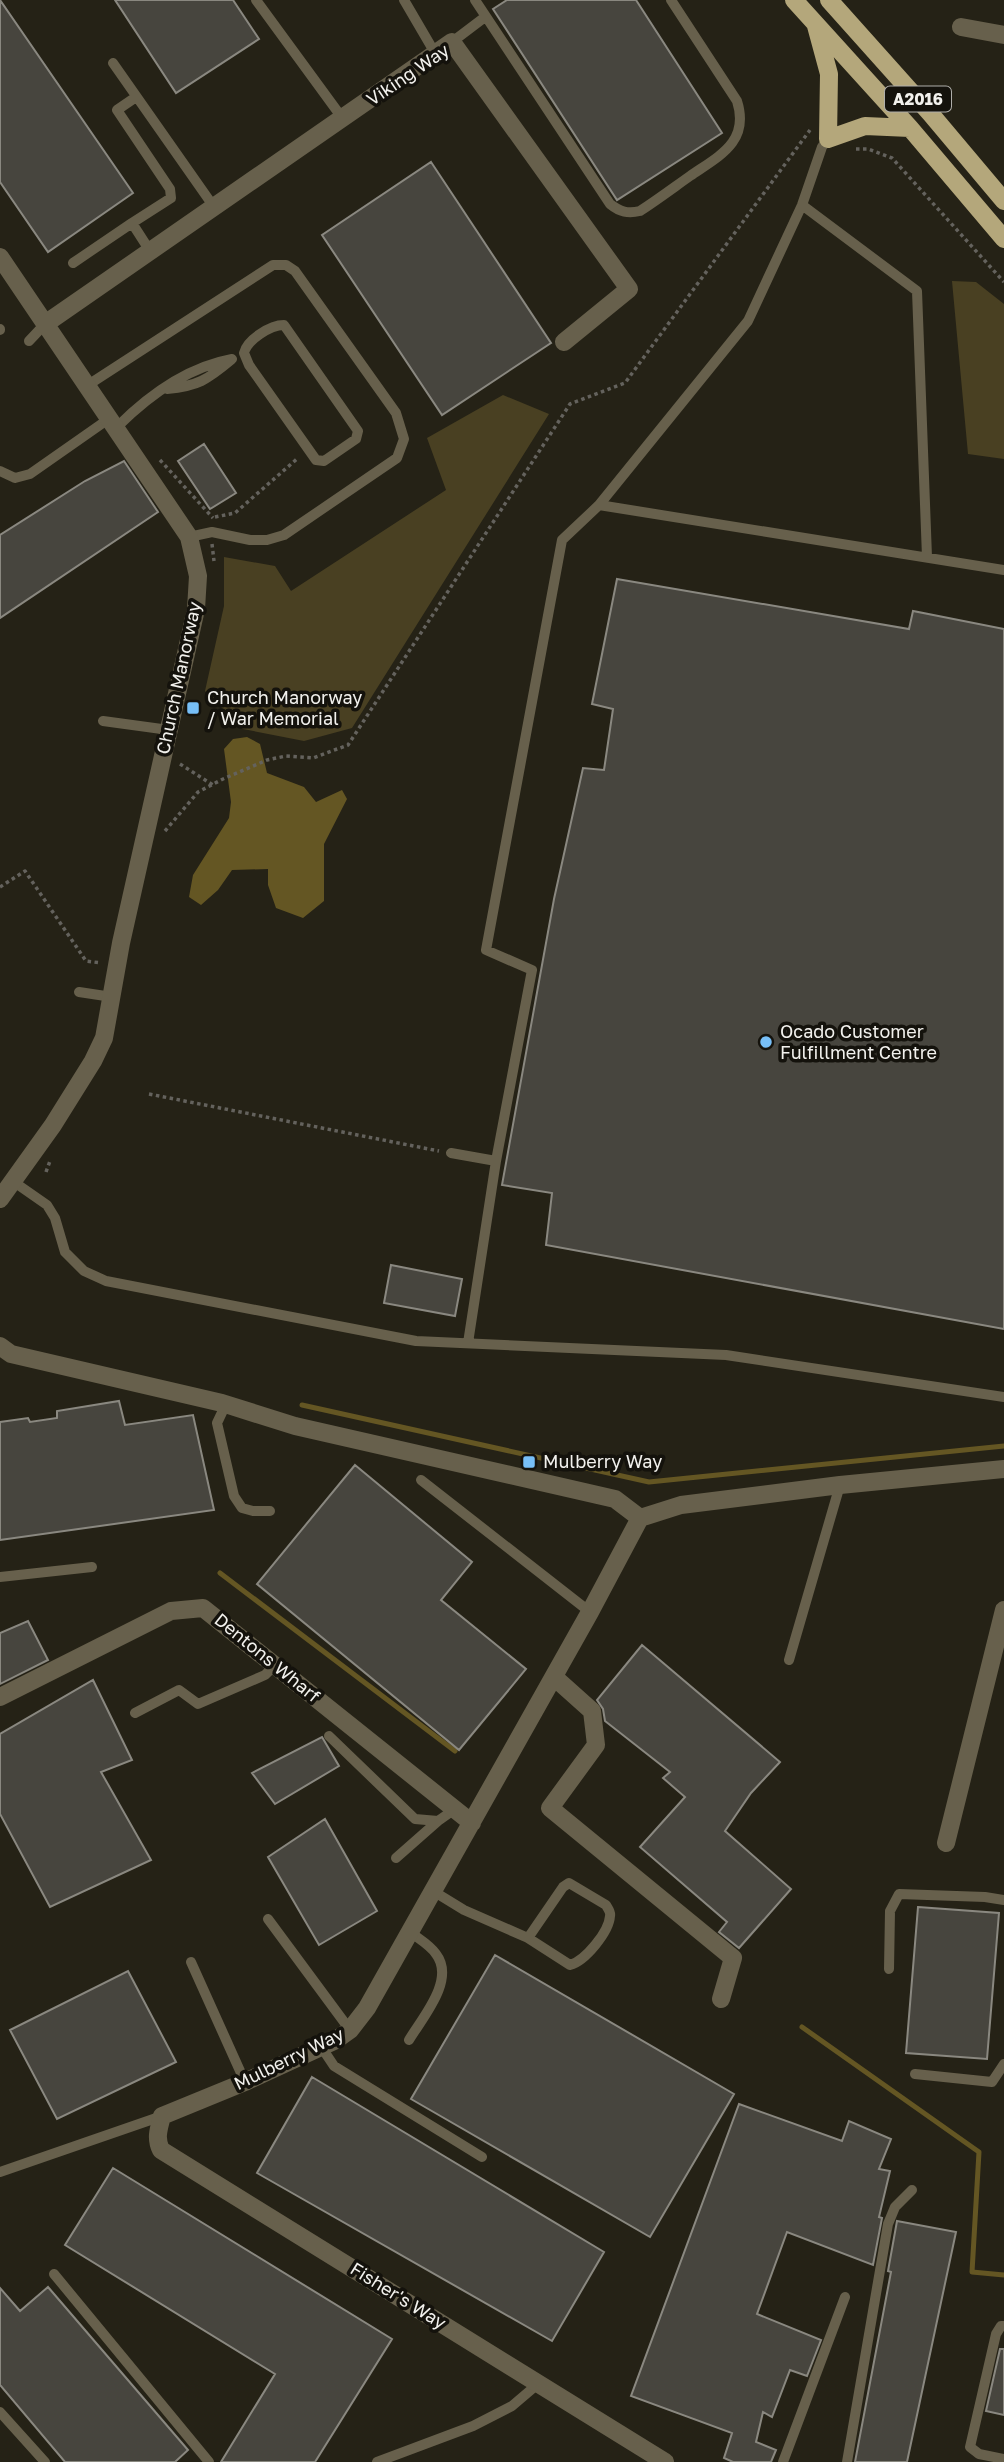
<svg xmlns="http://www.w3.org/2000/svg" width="1004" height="2462" font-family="'Golos Text',sans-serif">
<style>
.built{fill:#252216}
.green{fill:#494022}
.water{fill:#645623}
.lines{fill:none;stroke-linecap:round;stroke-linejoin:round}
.stream{stroke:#645623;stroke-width:5}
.building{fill:#47453e;stroke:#8a8880;stroke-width:2}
.path{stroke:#64625d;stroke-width:3.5;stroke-dasharray:3.5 3.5;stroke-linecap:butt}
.lane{stroke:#67604c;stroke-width:10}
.street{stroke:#67604c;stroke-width:18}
.primary{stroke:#b4a77b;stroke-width:18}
.poi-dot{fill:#77bff7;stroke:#14120c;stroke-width:2.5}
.labels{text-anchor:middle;stroke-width:7;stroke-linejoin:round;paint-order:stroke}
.shield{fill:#14120c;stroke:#afaeaa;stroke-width:2}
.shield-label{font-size:16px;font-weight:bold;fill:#f2f1ed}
.street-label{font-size:18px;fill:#f2f1ed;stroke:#14120c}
.poi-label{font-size:18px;fill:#f2f1ed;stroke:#14120c;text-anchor:start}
</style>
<rect width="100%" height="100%" fill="#1d1b15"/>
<!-- built -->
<path class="built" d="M0 0H1004V2462H0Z"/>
<!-- green -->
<path class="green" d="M952 281 976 282 1004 304V459L968 454Z
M503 395 549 414 352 728 304 741 243 729 205 691 224 606V557L275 566 291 591 446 490 427 438Z"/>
<!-- water -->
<path class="water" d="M247 737 260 744 267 773 304 787 316 802 342 790 347 799 324 844V901L303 918 276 908 268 885V869L232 870 218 890 201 905 189 897 193 875 229 818 231 802 224 749 233 739Z"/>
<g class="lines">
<!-- stream -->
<path class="stream" d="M302 1405 649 1482 1004 1446
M220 1573 455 1751
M802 2027 979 2152 972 2272 1004 2275"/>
</g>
<!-- building -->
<path class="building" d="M0 0 133 193 48 252 0 182Z
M115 0H233L259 39 176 93Z
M507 0H636L722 133 617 200 493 9Z
M431 162 551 343 442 415 322 235Z
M204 444 236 493 210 509 178 461Z
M124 461 158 512 0 618V535L85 481Z
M617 579 909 629 913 611 1004 629V1329L546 1245 552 1193 502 1185 554 899 583 768 604 770 613 709 592 704Z
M391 1265 462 1279 455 1316 384 1303Z
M119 1401 125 1425 193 1415 214 1510 0 1540V1422L28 1418 30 1422 57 1418V1411Z
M355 1465 472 1562 441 1600 526 1669 459 1750 257 1584Z
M28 1621 48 1660 0 1684V1633Z
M642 1645 780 1762 751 1793 725 1831 791 1889 739 1948 719 1932 727 1922 640 1847 685 1797 663 1778 670 1772 605 1721 603 1709 597 1700Z
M93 1680 132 1760 101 1772 151 1860 50 1907 0 1814V1734Z
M322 1737 339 1766 275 1804 252 1773Z
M325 1819 377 1911 319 1945 268 1857Z
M918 1907 999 1913 987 2059 906 2053Z
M495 1955 734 2094 650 2237 411 2099Z
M128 1971 176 2062 57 2119 10 2030Z
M312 2077 604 2252 552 2341 257 2173Z
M739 2104 842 2141 849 2121 891 2139 879 2169 890 2171 879 2217 882 2218 873 2265 787 2232 757 2314 821 2340 807 2376 790 2370 772 2417 763 2412 756 2442 776 2450 771 2462H733L724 2458 732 2433 631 2396Z
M113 2168 392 2339 315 2462H221L275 2374 65 2245Z
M897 2221 956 2232 907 2462H855L891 2272 888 2271Z
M48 2287 188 2450 175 2462H65L0 2385V2288L20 2311Z
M1000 2349H1004V2415L986 2411Z"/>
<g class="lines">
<!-- path -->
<path class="path" d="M856 149H868L892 158 1004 282
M160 460 213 518
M215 517 235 513 298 458
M212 544 214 561
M180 764 213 785
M165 831 198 792 223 779 267 760 286 756 313 758 348 745 570 404 625 383 810 130
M0 887 25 871 86 961 101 963
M149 1094 439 1151
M46 1172 50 1161"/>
<!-- lane -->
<path class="lane" d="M256 0 343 119
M404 0 435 53
M475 0 610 204C620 212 628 214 640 211 657 200 673 188 690 176 719 156 750 142 737 101L671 0
M452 42 485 17
M113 63 214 207
M136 97 117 110 170 189 171 198 132 223 150 251
M802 205 917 291 927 557
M73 263 132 223
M284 325 358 431 356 439 324 461 316 460 249 365 244 353C247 340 270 325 284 325Z
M0 329V330
M29 341 45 324
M88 385 273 265H286L295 271 396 413 404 439 397 458 284 535 267 540H250L212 532 189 537
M167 389C198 386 207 380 231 360
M117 427C148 396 188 367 232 359
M0 471 15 478 30 474 110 418
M599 505 748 321 802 205 822 147 828 139
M103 721 169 730
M79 992 112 997
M451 1153 496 1161 468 1343
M496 1161 532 970 486 950 562 540 599 505 1004 570
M14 1182 47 1205 55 1218 65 1252 84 1271 106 1281 416 1341 726 1355 1004 1397
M226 1404 217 1423 234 1496 242 1508 253 1511H270
M421 1480 590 1612
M0 1577 92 1567
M789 1660 840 1485
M135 1713 179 1690 198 1704 265 1675 275 1665
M329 1736 415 1819 438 1821 455 1809
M396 1858 438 1821
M433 1891 464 1910 528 1938 570 1965C585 1961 609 1932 610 1916 611 1912 608 1909 606 1905L569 1883 563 1887 528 1938
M268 1919 350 2030
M191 1962 245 2082
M889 1969 890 1911 899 1894 985 1897 1004 1900
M409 2040C422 2018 456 1980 436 1954 430 1945 419 1939 410 1932
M322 2048 334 2066 482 2157
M915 2074 992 2082 1004 2064
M0 2172 162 2116
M54 2274 209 2462
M1004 2326H1001L996 2334 970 2447 979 2454 1004 2459
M0 2412 45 2462
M377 2462 473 2426 512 2406 539 2383
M783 2462 845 2297
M847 2462 888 2224 895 2207 912 2190"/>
<!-- street -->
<path class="street" d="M961 27 1004 35
M0 257 189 537 198 576 196 609 121 943 104 1038 93 1061 53 1125 0 1199
M45 324 452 42 629 289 564 342
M0 1346 11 1354 222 1403 295 1426 615 1499 640 1518
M554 1677 592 1711 596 1745 550 1808 733 1958 721 1999
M0 1697 171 1611 203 1608 472 1823
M946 1843 1004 1610
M665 2462 161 2150C155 2138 159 2128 162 2116L245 2082 336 2040 350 2030 367 2008 590 1612 640 1518 681 1505 840 1485 1004 1469"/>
<!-- primary -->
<path class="primary" d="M794 0 910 128 1004 239
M829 0 930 113 1004 201
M816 26 829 74 828 139 865 126 910 128"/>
</g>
<!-- markers -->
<g class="poi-dot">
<rect x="186" y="701" width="14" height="14" rx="3.5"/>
<circle cx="766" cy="1042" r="7"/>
<rect x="522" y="1455" width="14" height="14" rx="3.5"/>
</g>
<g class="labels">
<!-- shield labels -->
<rect class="shield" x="885" y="86.5" width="66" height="25" rx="5"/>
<g class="shield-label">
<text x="918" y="105">A2016</text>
</g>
<!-- street labels -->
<g class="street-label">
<text transform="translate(408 75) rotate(-34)" y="6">Viking Way</text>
<text transform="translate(179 678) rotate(-78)" y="6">Church Manorway</text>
<text transform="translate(267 1658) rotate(39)" y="6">Dentons Wharf</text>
<text transform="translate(289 2059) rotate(-26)" y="6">Mulberry Way</text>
<text transform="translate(398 2296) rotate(32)" y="6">Fisher's Way</text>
</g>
<!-- poi labels -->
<g class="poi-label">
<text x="207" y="704">Church Manorway<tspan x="207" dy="21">/ War Memorial</tspan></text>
<text x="780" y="1038">Ocado Customer<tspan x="780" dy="21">Fulfillment Centre</tspan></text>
<text x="543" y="1468">Mulberry Way</text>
</g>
</g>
</svg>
